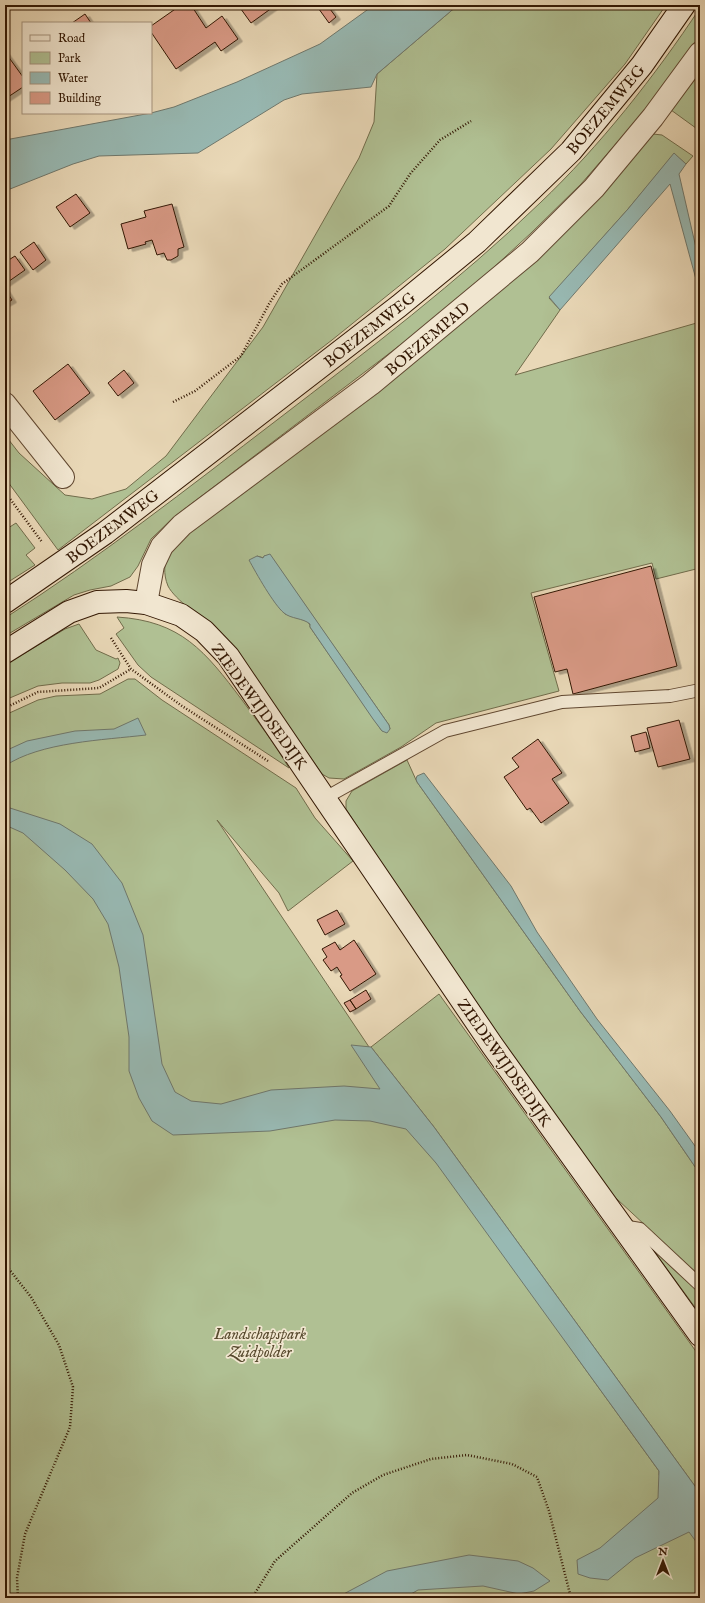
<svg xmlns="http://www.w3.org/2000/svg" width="705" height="1603" font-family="'IM FELL English',serif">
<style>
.green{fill:#b0c093;stroke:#716c4b;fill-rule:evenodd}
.water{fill:#98b9b3;stroke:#6f786d}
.building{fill:#d99a86;stroke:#321703;filter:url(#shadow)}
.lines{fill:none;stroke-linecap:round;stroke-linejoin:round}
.lane-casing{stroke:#604730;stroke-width:14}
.street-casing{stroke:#604730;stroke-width:24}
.secondary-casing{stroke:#321703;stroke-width:24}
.path{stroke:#321703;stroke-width:2.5;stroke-dasharray:1 2;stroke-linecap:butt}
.lane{stroke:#f1e6d0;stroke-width:12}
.street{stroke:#f1e6d0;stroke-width:22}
.secondary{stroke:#f1e6d0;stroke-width:22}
.labels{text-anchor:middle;stroke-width:3.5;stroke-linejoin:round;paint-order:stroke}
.street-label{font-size:16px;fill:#321703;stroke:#f1e6d0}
.park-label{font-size:16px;font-style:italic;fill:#584a2e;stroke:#f1e6d0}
</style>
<defs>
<filter id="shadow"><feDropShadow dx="4.5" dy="2.5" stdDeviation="0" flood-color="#0004"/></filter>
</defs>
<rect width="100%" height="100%" fill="#e9d8b7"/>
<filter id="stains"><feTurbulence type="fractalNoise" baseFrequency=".005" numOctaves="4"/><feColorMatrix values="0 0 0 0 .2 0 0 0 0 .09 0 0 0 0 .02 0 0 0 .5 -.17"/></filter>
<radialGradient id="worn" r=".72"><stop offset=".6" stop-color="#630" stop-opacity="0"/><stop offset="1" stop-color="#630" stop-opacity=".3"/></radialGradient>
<!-- green -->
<path class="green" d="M458 5H666L625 64 551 149 445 249 332 340 58 550 5 478V435L19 453 65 495 92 499 126 489 166 456 263 327 359 158 374 122 377 74Z
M700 8V36L673 75 634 123 581 184 531 233 479 281 420 330 174 517 151 539 138 566 130 577 111 586 90 590 74 595 5 636V618C99 558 188 488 277 420 367 351 458 282 540 203 600 146 655 76 700 8Z
M700 73V131L671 110Z
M653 134 662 135 693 156 686 164 674 154 628 209 549 298 560 310 515 375 700 322V568L656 579 652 563 531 593 559 691 436 723 401 747 344 779 329 778 322 774C288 724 252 676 213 631 201 616 175 600 168 586 163 574 164 562 169 550ZM270 555 389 725 390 729 382 731 310 627V625L307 621 285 614 257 556 264 558V556Z
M16 523 35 548 26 555 35 565 5 584V530Z
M117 617C181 621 205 651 242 700 258 722 275 744 289 768L151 677 138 665 116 634 124 628Z
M79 624 96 650 116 659 118 658 120 663 118 669 99 680 90 683H62L38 686 5 700V665L65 629Z
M128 679H135L162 700 296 788 315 818 353 861 288 911 279 893 217 820 578 1359 659 1471V1475L700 1533V1598H5V715L38 700 56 696 100 694Z
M407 760 417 782 580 1011 661 1117 700 1174V1280L646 1226 604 1187 507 1056 346 809V801L352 791Z
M439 994 700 1357V1493L434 1127 371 1047Z
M648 1243 700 1293V1314Z"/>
<!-- water -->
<path class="water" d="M374 5H458L377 74 371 87 302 94 284 100 198 153 99 156 73 164 5 191V140L151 113 174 107 237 82 320 44Z
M674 153 686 164 679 174 700 265V294L670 184 560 310 549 297 628 209Z
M270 554 389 725 390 729 387 733 382 731 373 719 310 627V624C303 618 291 619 284 613 274 605 256 573 249 560L257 556 263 558 264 556Z
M138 718 146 735C104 740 40 742 5 766V751L27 741 75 731 114 729Z
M424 773 511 886 537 932 597 1019 670 1111 700 1153V1174L661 1117 580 1011 417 782 416 779 417 776Z
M5 804 10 808 60 824 92 844 122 883 143 935 162 1064 175 1092 191 1101 221 1104 271 1090 344 1086 380 1089 351 1045 371 1047 434 1127 700 1493V1547L689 1532 635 1558 608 1580 590 1578 578 1574 577 1560 600 1548 658 1498 659 1471 436 1163 406 1129 370 1121 335 1120 270 1131 173 1135 152 1121 139 1098 129 1071V1037L119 967 108 924 93 899 65 870 23 833 5 825Z
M469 1555 518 1561 533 1568 550 1581 534 1591 519 1594 483 1586 418 1590 404 1598H336L387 1571Z"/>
<!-- building -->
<path class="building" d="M181 5H191L206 28 222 16 238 39 221 51 215 42 176 69 151 32V26Z
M238 5H276L251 23Z
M316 5H327L336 17 329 23Z
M85 14 91 23H72Z
M5 52 23 77V87L5 99Z
M76 194 90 213 70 227 56 207Z
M172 204 184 247 178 249V256L171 260H167L164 253 157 255 152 240 145 242 146 244 128 249 121 224 146 217 144 211Z
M34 242 46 260 33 270 20 252Z
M15 256 25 270 5 284V259L7 261Z
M5 289 12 300 5 304Z
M68 364 90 393 55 420 33 391Z
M124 370 134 383 118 396 108 383Z
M651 566 677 666 573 694 567 669 555 672 534 597Z
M679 720 690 759 658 767 647 728Z
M646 732 650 748 635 752 631 736Z
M538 739 562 773 552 779 569 803 541 823 530 808 527 810 504 777 519 767 512 758Z
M337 910 345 924 325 935 317 920Z
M354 940 376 974 350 991 340 976 342 975 337 967 331 971 323 960 327 957 322 949 335 942 340 950Z
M366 990 371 999 356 1009 350 1000Z
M350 1000 356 1009 350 1012 344 1003Z"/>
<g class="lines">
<defs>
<path id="lane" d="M325 798 445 731 562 702 670 696 700 690
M622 1226 640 1229 700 1285"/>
<path id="street" d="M5 404 63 477
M146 603 153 565 162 546 182 525 371 384 530 252 594 188 653 117 700 53"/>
<path id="secondary" d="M5 602 105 533 399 306 477 242 571 151 642 65 684 5
M5 652 69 612 97 602 126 601 146 603 181 615 204 631 228 656 492 1045 700 1335"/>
</defs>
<!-- lane casing -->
<use href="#lane" class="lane-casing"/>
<!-- street casing -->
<use href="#street" class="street-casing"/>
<!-- secondary casing -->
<use href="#secondary" class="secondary-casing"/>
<!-- path -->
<path class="path" d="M173 402 195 391 241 356 269 304 282 284 389 206 410 174 440 140 471 121
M5 492 42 542
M111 638 131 669 182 706 268 761
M5 708 38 692 99 688 131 669
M5 1264 31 1297 59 1345 73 1387 70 1427 25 1534 17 1578 18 1598
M252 1598 275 1561 352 1493 383 1475 431 1459 467 1455 512 1464 537 1477 549 1511 571 1598"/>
<!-- lane -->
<use href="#lane" class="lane"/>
<!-- street -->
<use href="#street" class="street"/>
<!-- secondary -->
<use href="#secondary" class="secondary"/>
</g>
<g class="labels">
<!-- street labels -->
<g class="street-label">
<text transform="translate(605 109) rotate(-50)" y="6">BOEZEMWEG</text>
<text transform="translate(369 329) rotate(-38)" y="6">BOEZEMWEG</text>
<text transform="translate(427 338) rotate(-40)" y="6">BOEZEMPAD</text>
<text transform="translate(112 526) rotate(-37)" y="6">BOEZEMWEG</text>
<text transform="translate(260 706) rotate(54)" y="6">ZIEDEWIJDSEDIJK</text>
<text transform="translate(505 1062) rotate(55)" y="6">ZIEDEWIJDSEDIJK</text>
</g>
<!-- park labels -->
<g class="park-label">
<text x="260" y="1339">Landschapspark<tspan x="260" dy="18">Zuidpolder</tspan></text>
</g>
</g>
<!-- margin -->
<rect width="705" height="1603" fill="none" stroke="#e9d8b7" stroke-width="20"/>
<rect x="6" y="6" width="693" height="1591" fill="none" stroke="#321703" stroke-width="2"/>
<rect x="10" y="10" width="685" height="1583" fill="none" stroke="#321703"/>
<!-- legend -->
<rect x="22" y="22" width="130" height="92" fill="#f1e6d0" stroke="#a5937e"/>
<rect x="30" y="35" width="20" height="6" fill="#f1e6d0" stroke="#a5937e"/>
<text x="58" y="42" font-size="12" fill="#321703">Road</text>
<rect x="30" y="52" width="20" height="12" fill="#b0c093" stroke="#a5937e"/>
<text x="58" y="62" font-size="12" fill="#321703">Park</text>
<rect x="30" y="72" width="20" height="12" fill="#98b9b3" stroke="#a5937e"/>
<text x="58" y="82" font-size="12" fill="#321703">Water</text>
<rect x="30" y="92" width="20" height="12" fill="#d99a86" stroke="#a5937e"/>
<text x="58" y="102" font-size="12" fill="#321703">Building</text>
<!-- north arrow -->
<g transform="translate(663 1561)" stroke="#f1e6d0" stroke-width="3" paint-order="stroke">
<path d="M0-3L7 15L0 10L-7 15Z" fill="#321703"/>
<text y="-6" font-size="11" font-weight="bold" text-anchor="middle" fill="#321703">N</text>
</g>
<rect width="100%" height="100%" filter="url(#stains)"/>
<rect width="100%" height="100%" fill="url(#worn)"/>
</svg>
